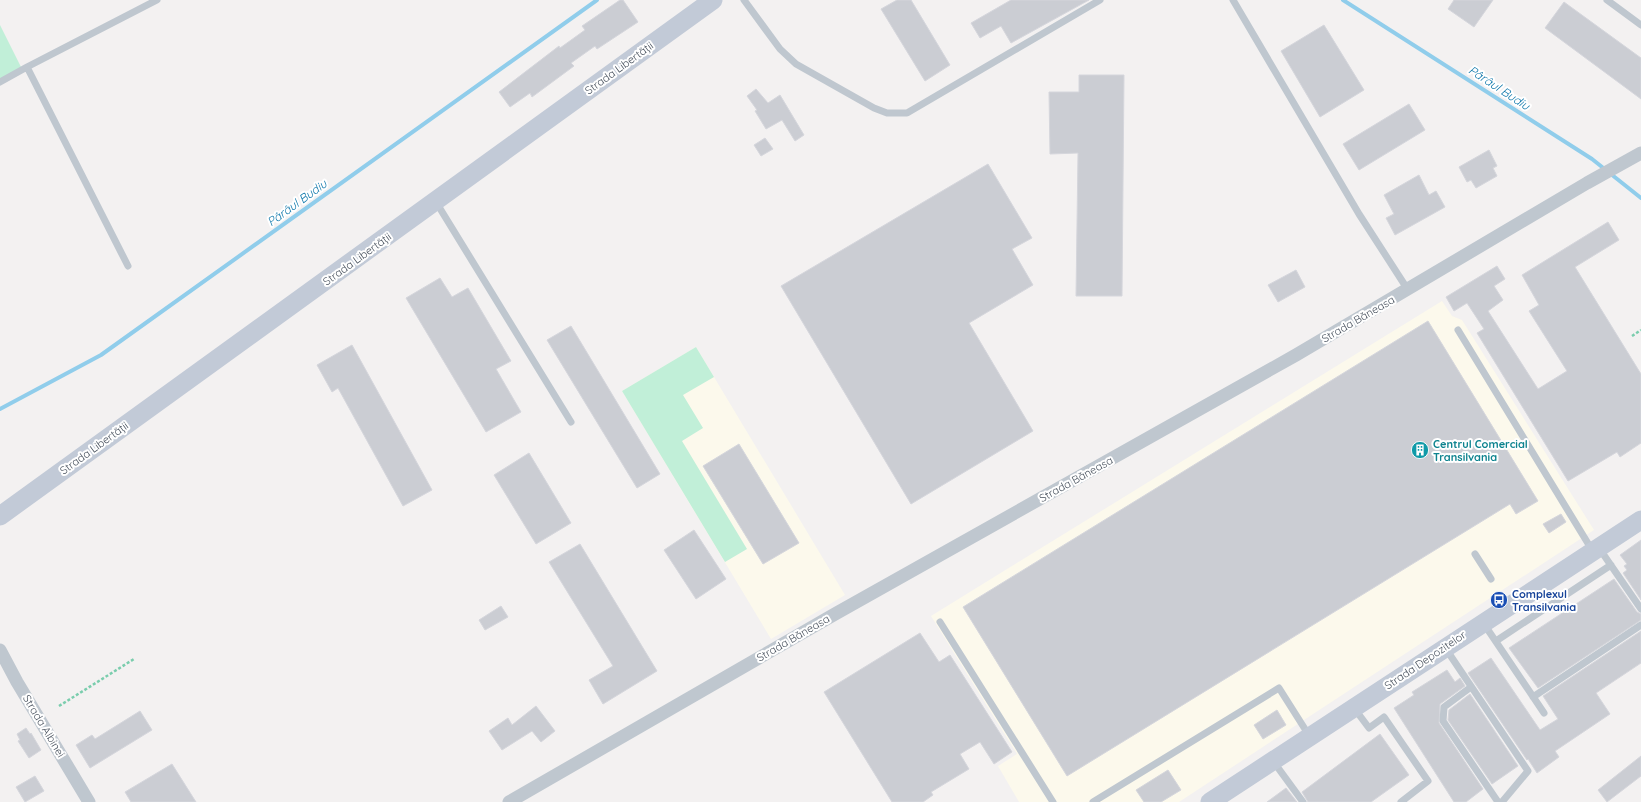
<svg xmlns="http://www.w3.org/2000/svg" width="1641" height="802" font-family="Quicksand,sans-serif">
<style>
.commercial{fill:#fcf9ec}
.green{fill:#c1efd8}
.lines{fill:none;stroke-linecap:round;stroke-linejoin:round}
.stream{stroke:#90cdeb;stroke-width:4}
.building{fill:#cbcdd3;stroke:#d5d6dc}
.path{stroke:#7acdad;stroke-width:2.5;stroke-dasharray:3 2;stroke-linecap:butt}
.lane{stroke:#bfc7cf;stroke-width:7}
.street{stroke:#bfc7cf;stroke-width:13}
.secondary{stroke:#c2cad7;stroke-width:19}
.labels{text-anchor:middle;stroke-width:4;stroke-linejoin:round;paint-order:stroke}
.street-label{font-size:11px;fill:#49525e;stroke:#fff}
.culture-label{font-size:11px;font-weight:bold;fill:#0d838f;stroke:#fff;text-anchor:start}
.transit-label{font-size:11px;font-weight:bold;fill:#164399;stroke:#fff;text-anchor:start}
.water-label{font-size:12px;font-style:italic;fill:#0f78ab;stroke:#fff}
</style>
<rect width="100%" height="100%" fill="#f3f1f1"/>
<!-- commercial -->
<path class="commercial" d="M1442 301 1452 316 1462 320 1594 530 1179 802H1019L998 766 1017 754 931 616Z
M696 347 845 595 771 639 622 391Z"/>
<!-- green -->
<path class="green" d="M0 25 21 67 0 81Z
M696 347 714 377 683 395 703 428 682 441 747 549 725 562 622 391Z"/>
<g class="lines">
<!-- stream -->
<path class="stream" d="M1343 0 1592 159 1641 198
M0 409 101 355 597 0"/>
</g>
<!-- building -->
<path class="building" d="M620 0H623L638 22 597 49 595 46 571 63 574 66 532 97 530 93 510 107 499 92 559 46 560 48 585 30 582 26Z
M897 0H911L950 65 925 81 881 9Z
M1011 0H1089L1011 43 1001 26 980 38 971 23Z
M1454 0H1493L1474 27 1448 9Z
M1564 2 1641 58V99L1545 28Z
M1324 25 1364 90 1320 117 1281 51Z
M1079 75H1124L1122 296H1076L1078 153 1050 154 1049 92H1079Z
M756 89 768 103 780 95 804 135 795 141 782 120 766 129 755 111 757 110 747 96Z
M1409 104 1425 130 1359 170 1343 144Z
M765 138 773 149 761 156 754 145Z
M1489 150 1497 166 1493 168 1497 176 1476 188 1471 180 1467 182 1459 167Z
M988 164 1032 238 1012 249 1033 285 969 323 1033 431 911 504 781 286Z
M1419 175 1429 195 1436 191 1445 207 1395 235 1386 218 1394 214 1384 195Z
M1608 222 1619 240 1575 267 1641 374V443L1620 457 1617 452 1568 481 1477 333 1484 329 1467 303 1454 311 1446 297 1497 266 1505 279 1494 286 1503 300 1488 311 1538 389 1567 371 1529 311 1539 305 1522 275Z
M1296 270 1305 287 1278 302 1268 285Z
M440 278 452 297 468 288 511 361 496 369 521 412 486 432 406 298Z
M1428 321 1538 501 1516 514 1510 504 1067 776 963 607Z
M571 326 660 474 637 488 547 340Z
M352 345 432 490 403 506 338 388 332 392 317 365Z
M739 444 799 543 763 564 703 466Z
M529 453 571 523 536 544 494 475Z
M1561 514 1566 522 1549 533 1543 524Z
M694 530 726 579 696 599 664 550Z
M1641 540V600L1623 573 1627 570 1624 566 1627 564 1620 555Z
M580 544 657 671 603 704 589 680 613 666 549 562Z
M1614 579 1637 612 1641 614V620L1538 688 1509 648Z
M501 606 508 617 485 630 479 620Z
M1641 631V663L1596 693 1610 714 1555 751 1559 757 1537 773 1528 759 1527 760 1468 673 1491 658 1540 730 1558 719 1543 696Z
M920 633 939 662 950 655 1012 752 994 764 980 742 960 754 969 769 931 792 933 795 923 802H892L824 692Z
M1447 670 1455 682 1460 678 1465 686 1440 704 1439 723 1483 789 1466 802H1454L1394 708 1414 695 1412 692Z
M1470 694 1518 766 1492 784 1448 720 1449 710Z
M536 706 555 731 541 742 532 731 502 750 489 731 508 718 512 725Z
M1277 710 1286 725 1263 739 1254 725Z
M140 711 152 730 90 768 76 745 92 735 95 739Z
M26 728 30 734 31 733 41 750 29 758 18 741 20 740 17 734Z
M1380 734 1409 775 1371 802H1308L1302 792Z
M1641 756V776L1607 802 1598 790Z
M172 764 196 802H131L125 792Z
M1168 770 1181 790 1161 802H1144L1136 790Z
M35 776 44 791 25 802 16 787Z
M1286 788 1297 802H1267Z"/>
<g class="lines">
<!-- path -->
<path class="path" d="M1632 336 1641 330
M59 706 134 659"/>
<!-- lane -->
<path class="lane" d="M744 0 780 49 796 64 874 108 887 113H907L1100 0
M1233 0 1359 214 1408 290
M1607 0 1641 25
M0 82 27 67
M436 202 571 422
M128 266 27 67 157 0
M1458 330 1592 550
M1599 548 1641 609
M1475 554 1491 579
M940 622 1053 802
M1484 624 1544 713
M1496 641 1611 565
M1446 649 1528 771 1502 802
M1471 687 1444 707 1443 721 1498 802
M1533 697 1641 625
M1354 708 1369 728 1384 717 1428 781 1401 802
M1273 761 1303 802
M1093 802 1279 688 1310 737"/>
<!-- street -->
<path class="street" d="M0 650 17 682 89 802
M509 802 835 614 1296 355 1587 183 1641 153"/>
<!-- secondary -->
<path class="secondary" d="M0 516 713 0
M1210 802 1641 520"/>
</g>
<!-- icons -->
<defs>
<symbol id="building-disc" viewBox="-11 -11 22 22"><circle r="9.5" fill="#0f9aa8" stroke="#fff"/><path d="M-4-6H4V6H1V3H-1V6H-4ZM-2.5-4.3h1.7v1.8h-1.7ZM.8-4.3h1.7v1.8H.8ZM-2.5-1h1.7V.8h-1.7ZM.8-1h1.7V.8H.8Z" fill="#fff"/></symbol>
<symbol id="bus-disc" viewBox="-11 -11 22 22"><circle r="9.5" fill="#1a4fb4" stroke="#fff"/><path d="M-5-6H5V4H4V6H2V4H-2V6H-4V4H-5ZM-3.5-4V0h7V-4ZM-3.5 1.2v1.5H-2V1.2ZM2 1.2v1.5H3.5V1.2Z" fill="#fff"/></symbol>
</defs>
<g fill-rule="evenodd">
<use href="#building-disc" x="1410" y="440" width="20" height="20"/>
<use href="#bus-disc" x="1489" y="590" width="20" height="20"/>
</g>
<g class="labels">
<!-- street labels -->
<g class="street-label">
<text transform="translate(619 68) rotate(-36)" y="4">Strada Libertății</text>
<text transform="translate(357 259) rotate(-36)" y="4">Strada Libertății</text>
<text transform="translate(1358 319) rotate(-30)" y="4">Strada Băneasa</text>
<text transform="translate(94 448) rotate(-36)" y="4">Strada Libertății</text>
<text transform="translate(1076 479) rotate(-29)" y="4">Strada Băneasa</text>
<text transform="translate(793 638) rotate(-30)" y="4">Strada Băneasa</text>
<text transform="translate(1425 660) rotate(-34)" y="4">Strada Depozitelor</text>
<text transform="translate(44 726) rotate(59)" y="4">Strada Albinei</text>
</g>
<!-- culture labels -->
<g class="culture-label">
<text x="1433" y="448">Centrul Comercial<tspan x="1433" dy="13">Transilvania</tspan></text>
</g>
<!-- transit labels -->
<g class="transit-label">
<text x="1512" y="598">Complexul<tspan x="1512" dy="13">Transilvania</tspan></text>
</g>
<!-- water labels -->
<g class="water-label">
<text transform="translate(1499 88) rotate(33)" y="4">Pârâul Budiu</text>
<text transform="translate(297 203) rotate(-36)" y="4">Pârâul Budiu</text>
</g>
</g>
</svg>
